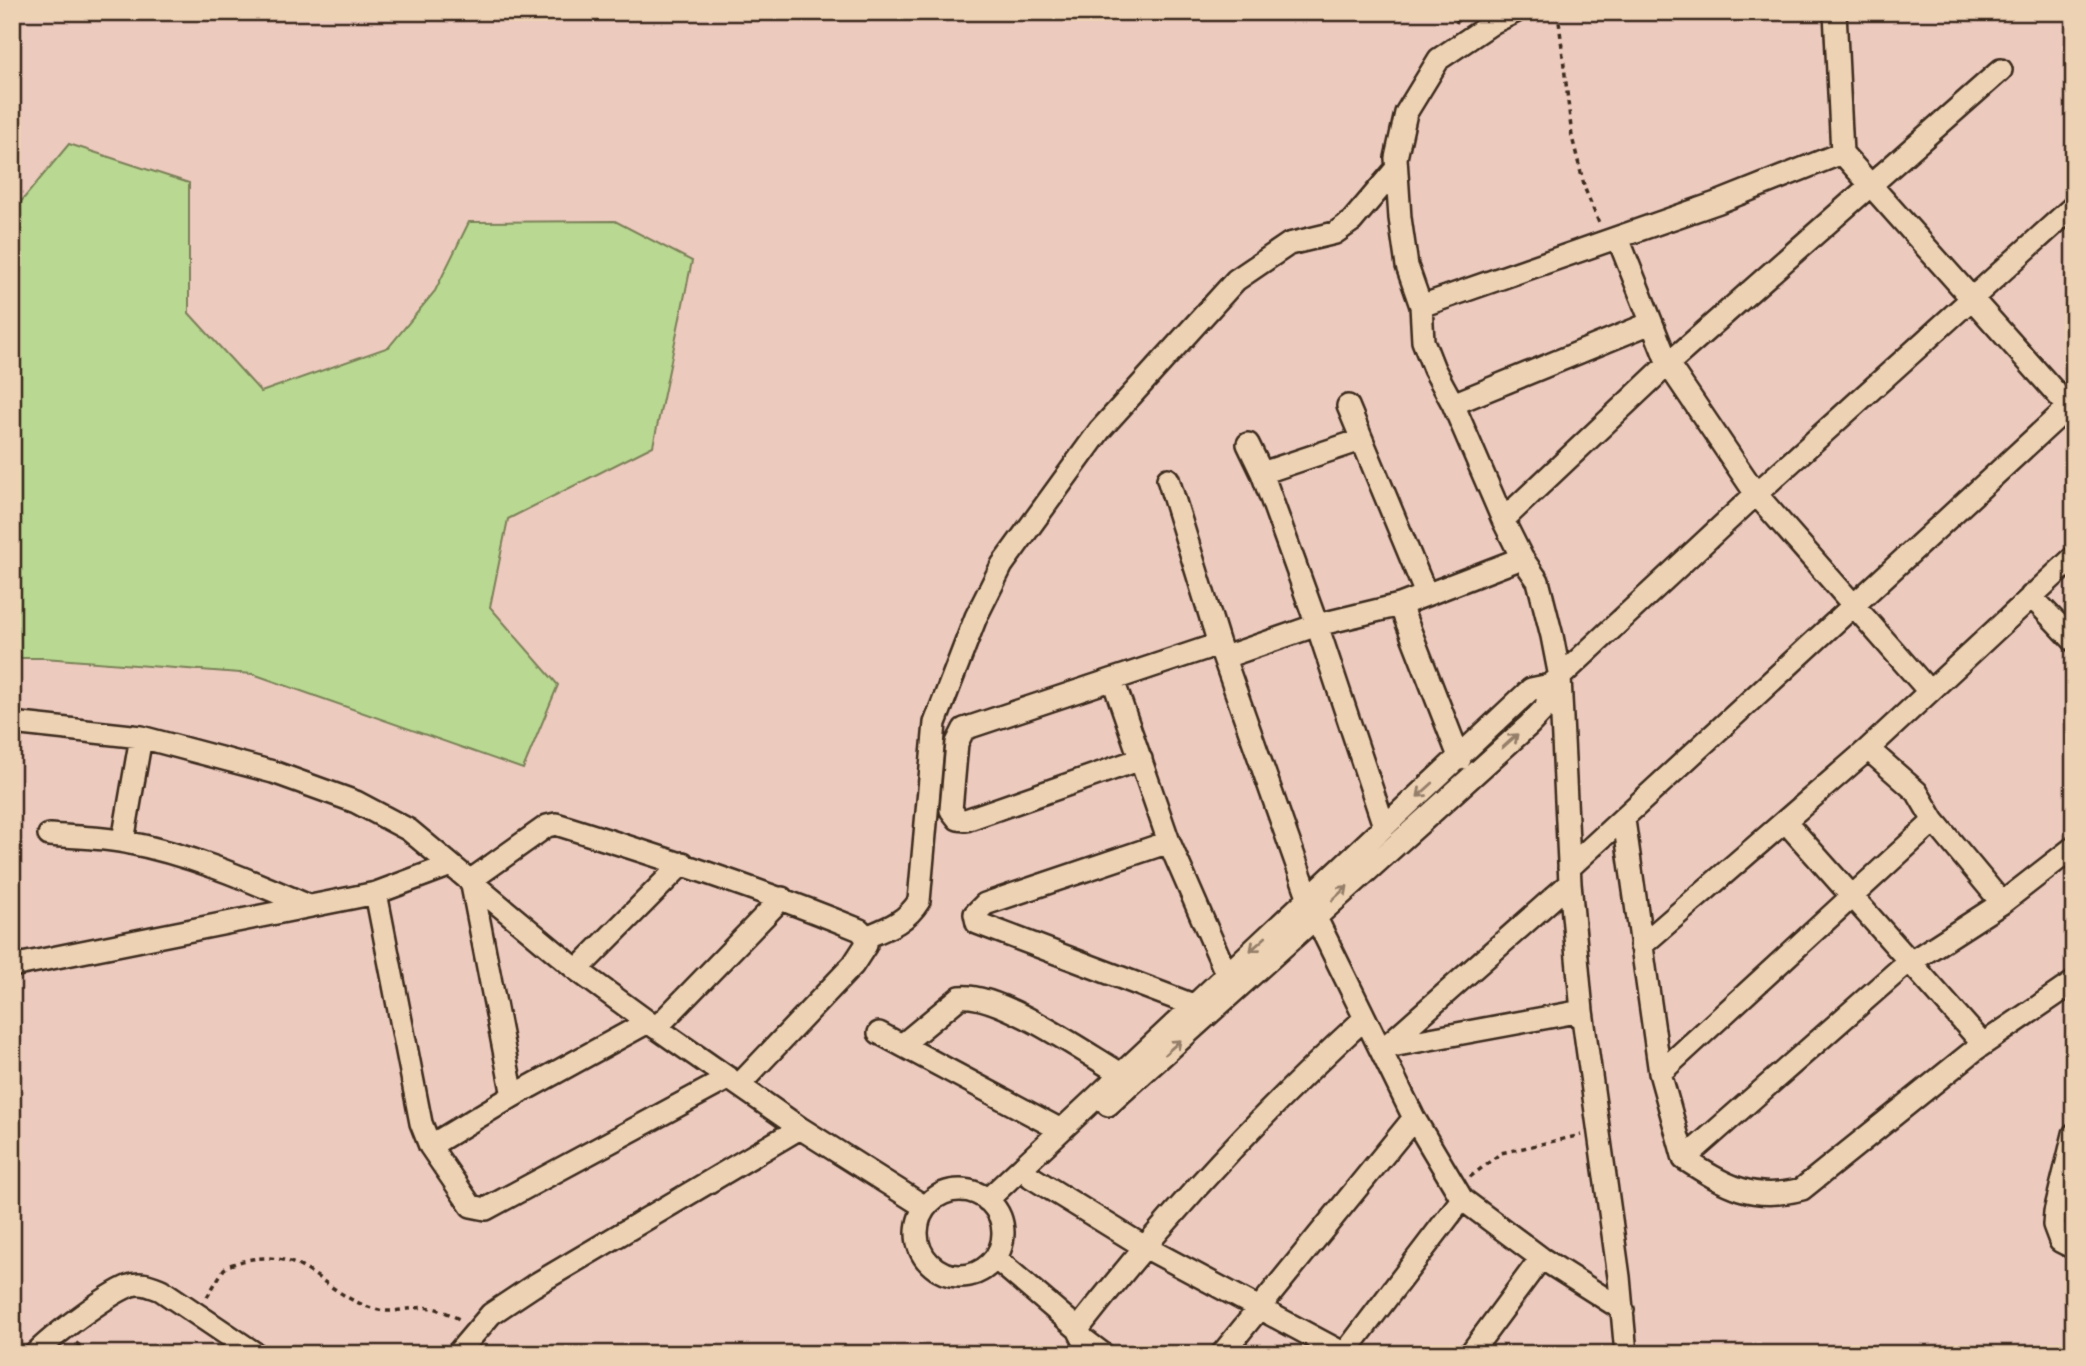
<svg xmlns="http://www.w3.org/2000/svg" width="2086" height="1366" font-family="Sriracha,sans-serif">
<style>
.green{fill:#b9d891;stroke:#7a8158;stroke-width:2}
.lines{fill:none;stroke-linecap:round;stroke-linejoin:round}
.minor-casing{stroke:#3b2a1e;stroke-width:26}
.path{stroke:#3b2a1e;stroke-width:3.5;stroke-dasharray:5 5;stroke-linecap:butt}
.minor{stroke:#eed2b4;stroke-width:21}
.oneway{stroke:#947e69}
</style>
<rect width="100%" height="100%" fill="#edcabe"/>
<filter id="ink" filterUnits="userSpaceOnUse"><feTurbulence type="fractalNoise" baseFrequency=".0143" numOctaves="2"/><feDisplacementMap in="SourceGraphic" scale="14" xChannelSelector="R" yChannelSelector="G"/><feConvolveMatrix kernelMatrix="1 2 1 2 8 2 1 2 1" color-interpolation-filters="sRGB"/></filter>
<g filter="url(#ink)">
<!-- green -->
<path class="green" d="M69 144 189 183V313L261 392 389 347 435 291 469 222 615 221 692 261 653 446 508 519 490 607 558 685 523 769 253 674 44 658H12V201L20 203Z"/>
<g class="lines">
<defs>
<path id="minor" d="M1515 12 1494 22 1439 59 1406 113 1396 158 1400 218 1407 266 1421 306 1423 341 1434 369 1453 404 1503 520 1522 558 1538 581 1552 636 1560 677 1570 883 1582 1011 1619 1277 1626 1354
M1835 12 1842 153 2074 413
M1618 238 1668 364 1756 494 1928 690
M1421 306 1719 202 1842 153
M1453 404 1651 323
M1348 406 1426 594
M1248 444 1262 473 1317 625 1384 826
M1262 473 1361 440
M1168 479 1219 644 1315 916 1414 1118 1462 1199 1541 1258 1623 1310
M1503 520 1668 364 2001 70
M2031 596 2074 641
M1400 605 1460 759
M1225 657 1317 625 1400 605 1522 558
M1113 680 1169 842
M12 723 141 737 123 841
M141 737 273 772 356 802 409 830 577 970 648 1022 800 1128 925 1207
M1141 759 966 820 958 819 951 810 957 743 964 729 1219 644
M1624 820 1660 1073 1684 1159C1726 1186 1752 1202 1802 1189L1976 1049 2074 982
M1785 821 1983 1044
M1934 821 2002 903
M49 835C74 837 100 837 125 842 190 854 249 880 309 906
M451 865 376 893 421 1123 430 1146 471 1206 486 1209 729 1078
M1569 868 2074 402
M866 937C888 928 906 922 919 901L935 723 976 617 1002 565 1100 430 1236 280 1289 244 1335 233 1352 221 1396 169
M1641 946 1868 749 2074 557
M12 966 376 893
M577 970 683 863
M1193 1005 977 923 975 914 985 904 1169 842 1226 973
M656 1028 782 898
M879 1033 1061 1130
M902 1045 960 997C998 992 1086 1053 1121 1074L1129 1083
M1381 1048 1582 1011
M1384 1048 1570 883
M1660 1073 1934 821 1917 792 1868 749
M513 1096 471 880 547 826 556 824C659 856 760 889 860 930L866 937V945L853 965 739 1085
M1108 1105 1529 725 1546 707 1550 685
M2074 1134 2055 1212 2054 1225 2060 1241 2074 1248
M430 1146 513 1096 648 1022
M1684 1159 1900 969 2002 903 2074 847
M1031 1177 1143 1246 1345 1354
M917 1233a43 43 0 1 1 86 0a43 43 0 1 1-86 0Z
M987 1200 1531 689 1550 685 1560 677 1756 494 2074 206
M995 1258 1078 1329 1083 1339 1103 1354
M1078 1329C1165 1218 1260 1114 1364 1019
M1345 1353 1462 1199
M35 1354C52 1336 107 1295 129 1286 140 1281 151 1286 161 1290L256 1354
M457 1354 491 1314 533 1286 800 1128
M1222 1354 1414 1118
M1470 1354 1541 1258"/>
</defs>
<!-- minor casing -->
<use href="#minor" class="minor-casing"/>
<!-- path -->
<path class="path" d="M1558 12 1572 137 1585 189 1599 223
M1456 23 1462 12
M1470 1177 1501 1153 1581 1135
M207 1297 224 1269 230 1265C305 1238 319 1296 379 1310 396 1314 415 1305 433 1308 442 1310 453 1316 463 1321
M76 1343 91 1354"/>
<!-- minor -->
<use href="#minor" class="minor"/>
</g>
<!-- one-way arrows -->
<defs><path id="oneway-shaft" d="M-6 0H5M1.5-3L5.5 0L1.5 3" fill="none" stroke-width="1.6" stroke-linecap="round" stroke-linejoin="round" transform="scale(1.75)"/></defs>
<g class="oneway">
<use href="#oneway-shaft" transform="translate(1510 741) rotate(-42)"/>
<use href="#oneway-shaft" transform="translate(1425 790) rotate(138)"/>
<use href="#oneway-shaft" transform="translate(1340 893) rotate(-43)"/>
<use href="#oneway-shaft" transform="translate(1258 944) rotate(138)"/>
<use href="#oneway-shaft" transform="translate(1173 1047) rotate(-42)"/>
</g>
</g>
<!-- margin -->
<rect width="2086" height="1366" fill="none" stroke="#eed2b4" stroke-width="42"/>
<rect x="21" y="21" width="2044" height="1324" fill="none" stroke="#3b2a1e" stroke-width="2.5" filter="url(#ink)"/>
</svg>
